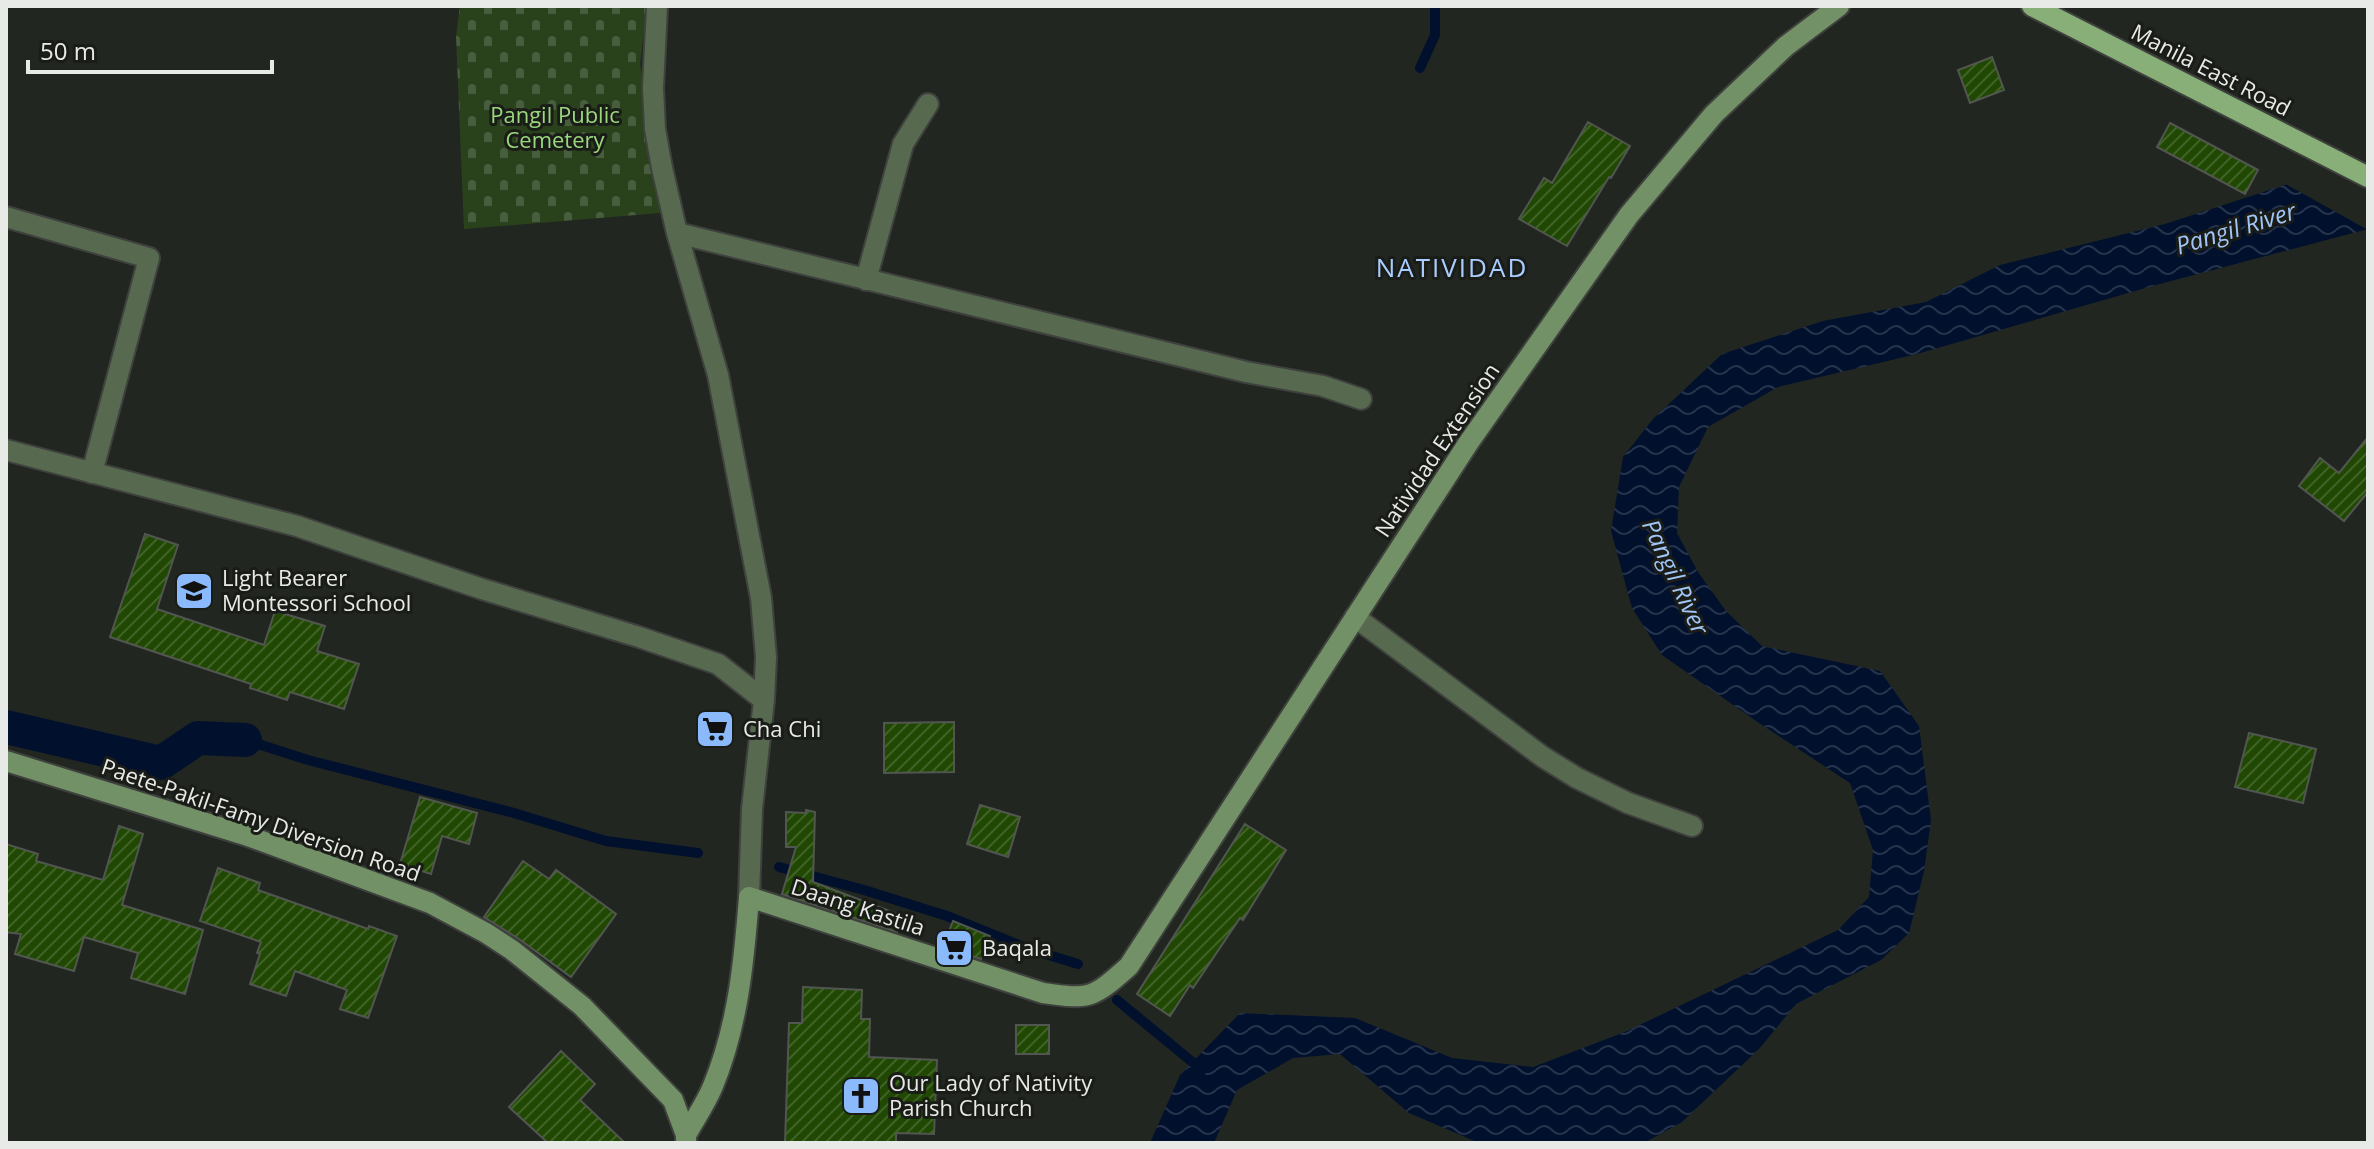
<svg xmlns="http://www.w3.org/2000/svg" width="2374" height="1149" font-family="'Open Sans',sans-serif">
<style>
.cemetery{fill:url(#cemetery-stones)}
.water{fill:url(#water-waves)}
.pier{fill:#222621}
.lines{fill:none;stroke-linecap:round;stroke-linejoin:round}
.stream{stroke:#00102d;stroke-width:10}
.canal{stroke:#00102d;stroke-width:34}
.building{fill:url(#building-hatch);stroke:#525650;stroke-width:2}
.street-casing{stroke:#3e413d;stroke-width:24}
.secondary-casing{stroke:#3e413d;stroke-width:24}
.primary-casing{stroke:#3e413d;stroke-width:24}
.street{stroke:#576a4f;stroke-width:20}
.secondary{stroke:#739166;stroke-width:20}
.primary{stroke:#88af77;stroke-width:20}
.labels{text-anchor:middle;stroke-width:6;stroke-linejoin:round;paint-order:stroke}
.street-label{font-size:22px;fill:#e7eae6;stroke:#191c17}
.park-label{font-size:22px;fill:#9ad77d;stroke:#191c17}
.poi-label{font-size:22px;fill:#e7eae6;stroke:#191c17;text-anchor:start}
.water-label{font-size:24px;font-style:italic;fill:#a1c5f7;stroke:#191c17}
.quarter-label{font-size:26px;letter-spacing:2px;fill:#aacdff;stroke:#191c17}
</style>
<defs>
<pattern id="cemetery-stones" width="16" height="16" patternUnits="userSpaceOnUse" patternTransform="scale(2)"><rect width="16" height="16" fill="#29421c"/><path d="M2 7V4a2 2 0 0 1 4 0v3zM10 15v-3a2 2 0 0 1 4 0v3z" fill="#485d3d"/></pattern>
<pattern id="water-waves" width="16" height="10" patternUnits="userSpaceOnUse" patternTransform="scale(2)"><rect width="16" height="10" fill="#00102d"/><path d="M0 5q4-4 8 0t8 0" fill="none" stroke="#25334b"/></pattern>
<pattern id="building-hatch" width="6" height="6" patternUnits="userSpaceOnUse" patternTransform="scale(2)"><rect width="6" height="6" fill="#204802"/><path d="M-1 1l2-2M0 6l6-6M5 7l2-2" fill="none" stroke="#406327"/></pattern>
</defs>
<rect width="100%" height="100%" fill="#222621"/>
<!-- cemetery -->
<path class="cemetery" d="M460 6H647L640 64 645 93 660 213 464 229 456 36Z"/>
<!-- water -->
<path class="water" d="M2288 184 2368 229 2156 285 1917 354 1778 387 1708 427 1679 487 1677 533 1698 572 1726 611 1762 646 1880 671 1919 726 1931 820 1924 871 1909 933 1881 960 1796 1004 1759 1049 1682 1122 1644 1143H1479L1409 1113 1340 1054 1293 1058 1237 1090 1214 1143H1150L1180 1075 1240 1013 1355 1018 1452 1058 1533 1067 1625 1032 1838 930 1869 897 1873 850 1850 783 1759 723 1662 655 1632 608 1611 531 1623 457 1653 419 1722 354 1823 321 1926 302 2000 265 2165 224Z"/>
<!-- pier -->
<path class="pier" d="M2368 168V230L2282 182 2288 180Z"/>
<g class="lines">
<!-- stream -->
<path class="stream" d="M1420 68 1435 35V6
M245 740 308 760 514 813 606 841 698 853
M779 867 864 890 947 916 1026 948 1078 964
M1117 1000 1202 1070"/>
<!-- canal -->
<path class="canal" d="M6 727 161 763 198 738 245 740"/>
</g>
<!-- building -->
<path class="building" d="M1992 57 2004 90 1970 103 1958 70Z
M1588 122 1630 146 1611 178 1609 177 1567 246 1519 219 1544 178 1552 183Z
M2170 123 2258 170 2245 194 2157 147Z
M2368 437V492L2344 521 2299 486 2320 458 2339 473Z
M145 534 178 545 157 609 264 645 275 611 325 626 317 651 359 664 344 709 290 692 287 700 250 688 251 684 110 637Z
M954 722V772L884 773V723Z
M2249 733 2316 749 2303 803 2235 787Z
M420 797 477 813 469 844 442 836 431 874 400 864Z
M980 805 1020 817 1008 857 967 844Z
M806 810 815 812 813 882 903 916 897 932 782 894 796 847H786V812L806 813Z
M1245 824 1286 850 1243 920 1240 918 1193 988 1190 985 1170 1016 1137 994Z
M119 826 143 834 122 905 203 930 185 994 131 978 138 953 84 937 74 971 15 954 21 934 6 932V844L38 854 36 861 103 880Z
M523 861 549 879 556 870 616 914 571 977 519 939 484 917Z
M218 868 260 883 258 890 368 929 369 926 397 936 368 1018 340 1009 347 990 295 971 286 996 250 984 260 954 257 953 261 942 200 921Z
M953 921 990 936 981 959 943 947Z
M803 987 862 990 861 1019H870L869 1057 937 1060 934 1134 896 1133V1143H785L789 1023H802Z
M1016 1025H1049V1054H1016Z
M561 1051 595 1084 580 1100 625 1143H548L509 1107Z"/>
<g class="lines">
<defs>
<path id="street" d="M657 6 653 88 655 129 662 168 677 233 718 375 761 598 766 657 764 700 752 809 749 897
M6 217 149 258 92 473
M677 233 1246 372 1323 386 1361 399
M866 280 903 144 928 104
M6 450 297 526 482 589 639 637 718 664 764 700
M1355 617 1543 757 1577 778 1628 803 1692 826"/>
<path id="secondary" d="M6 761 248 836 430 903 486 933 512 950 582 1006 673 1100 686 1135V1143
M686 1135C695 1119 706 1103 713 1086 738 1025 744 962 749 897L1043 993C1091 1000 1093 998 1129 966L1469 442 1629 215 1714 114 1786 46 1839 6"/>
<path id="primary" d="M2032 6 2368 177"/>
</defs>
<!-- street casing -->
<use href="#street" class="street-casing"/>
<!-- secondary casing -->
<use href="#secondary" class="secondary-casing"/>
<!-- primary casing -->
<use href="#primary" class="primary-casing"/>
<!-- street -->
<use href="#street" class="street"/>
<!-- secondary -->
<use href="#secondary" class="secondary"/>
<!-- primary -->
<use href="#primary" class="primary"/>
</g>
<!-- icons -->
<defs>
<symbol id="school-square" viewBox="-11 -11 22 22"><rect x="-9" y="-9" width="18" height="18" rx="4" fill="#8bbafc" stroke="#191c17"/><path d="M0-5L7-2L0 1L-7-2ZM-4 1L0 2.5L4 1V4Q0 6-4 4Z" fill="#111"/></symbol>
<symbol id="supermarket-square" viewBox="-11 -11 22 22"><rect x="-9" y="-9" width="18" height="18" rx="4" fill="#8bbafc" stroke="#191c17"/><path d="M-6-5.5h2.5l.6 2H6L4.5 2H-2.5L-4.4-4H-6ZM-1.5 3.2a1.3 1.3 0 1 0 .1 0ZM3 3.2a1.3 1.3 0 1 0 .1 0Z" fill="#111"/></symbol>
<symbol id="church-square" viewBox="-11 -11 22 22"><rect x="-9" y="-9" width="18" height="18" rx="4" fill="#8bbafc" stroke="#191c17"/><path d="M-1.2-6h2.4v3.5h3.3v2.4h-3.3V6h-2.4V-.1h-3.3v-2.4h3.3Z" fill="#111"/></symbol>
</defs>
<g fill-rule="evenodd">
<use href="#school-square" x="172" y="569" width="44" height="44"/>
<use href="#supermarket-square" x="693" y="707" width="44" height="44"/>
<use href="#supermarket-square" x="932" y="926" width="44" height="44"/>
<use href="#church-square" x="839" y="1074" width="44" height="44"/>
</g>
<g class="labels">
<!-- street labels -->
<g class="street-label">
<text transform="translate(2211 70) rotate(27)" y="8">Manila East Road</text>
<text transform="translate(1437 450) rotate(-56)" y="8">Natividad Extension</text>
<text transform="translate(261 820) rotate(19)" y="8">Paete-Pakil-Famy Diversion Road</text>
<text transform="translate(858 907) rotate(18)" y="8">Daang Kastila</text>
</g>
<!-- park labels -->
<g class="park-label">
<text x="555" y="123">Pangil Public<tspan x="555" dy="25">Cemetery</tspan></text>
</g>
<!-- poi labels -->
<g class="poi-label">
<text x="222" y="586">Light Bearer<tspan x="222" dy="25">Montessori School</tspan></text>
<text x="743" y="737">Cha Chi</text>
<text x="982" y="956">Baqala</text>
<text x="889" y="1091">Our Lady of Nativity<tspan x="889" dy="25">Parish Church</tspan></text>
</g>
<!-- water labels -->
<g class="water-label">
<text transform="translate(2236 229) rotate(-17)" y="8">Pangil River</text>
<text transform="translate(1675 577) rotate(65)" y="8">Pangil River</text>
</g>
<!-- quarter labels -->
<g class="quarter-label">
<text x="1452" y="277">NATIVIDAD</text>
</g>
</g>
<!-- border -->
<rect width="2374" height="1149" fill="none" stroke="#e7eae6" stroke-width="16"/>
<!-- scale -->
<path d="M28 60v12h244v-12" fill="none" stroke="#e7eae6" stroke-width="4"/>
<text x="40" y="60" font-size="24" fill="#e7eae6" stroke="#191c17" stroke-width="6" paint-order="stroke">50 m</text>
</svg>
